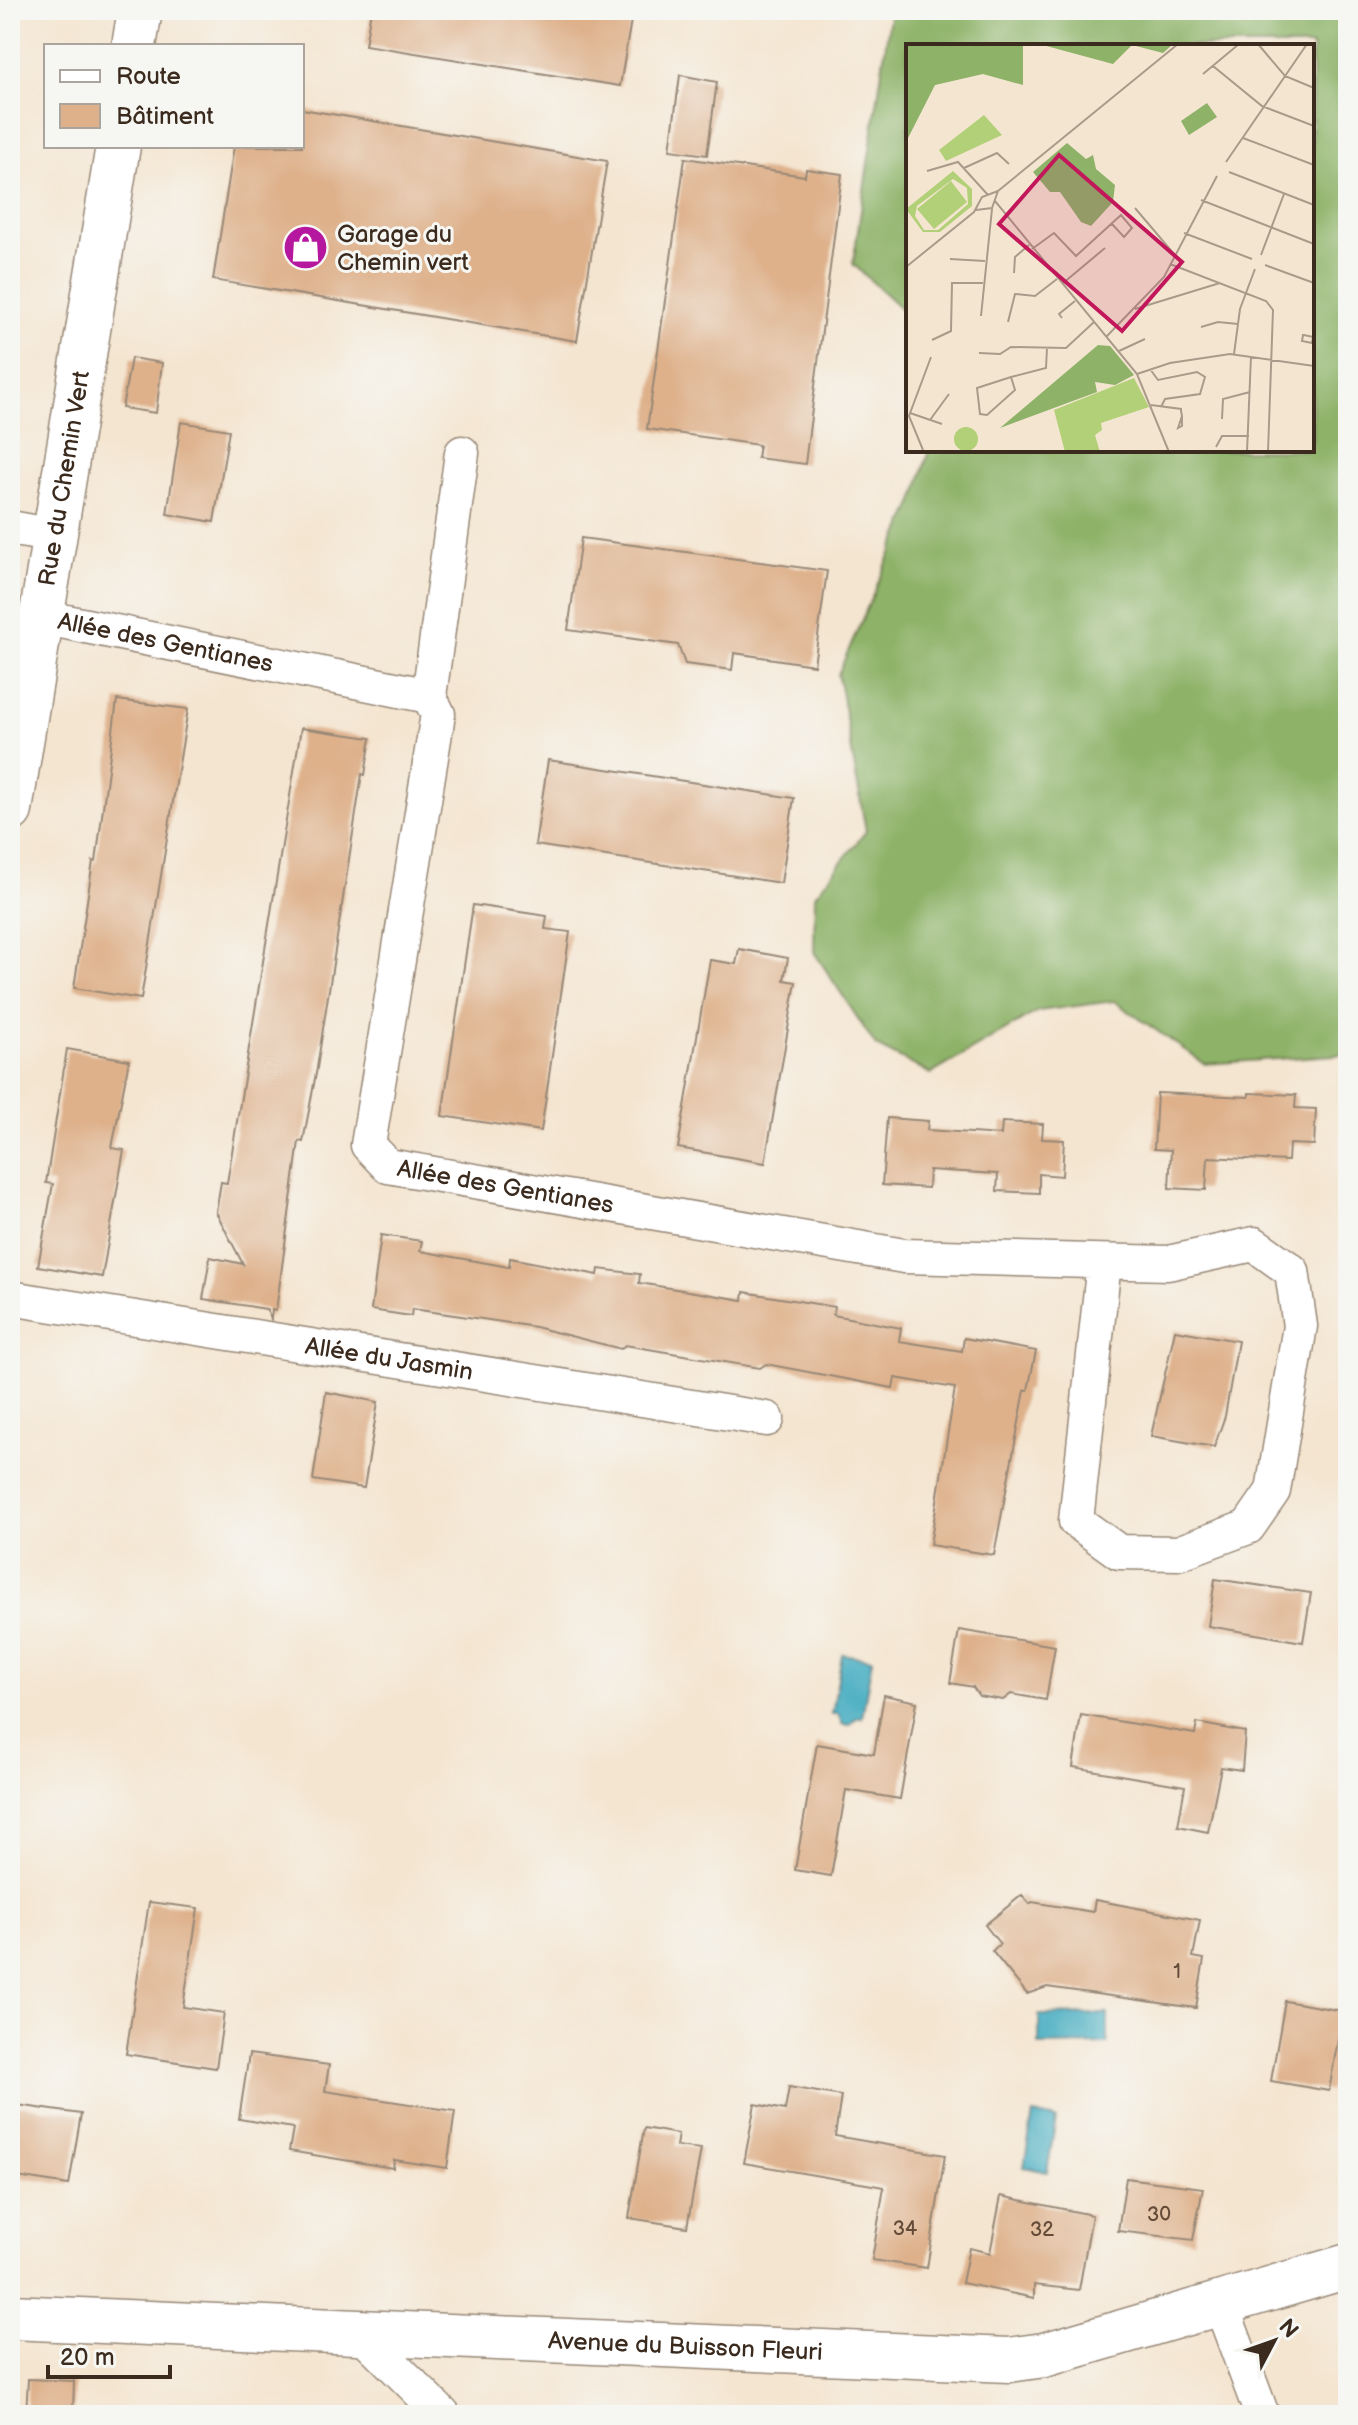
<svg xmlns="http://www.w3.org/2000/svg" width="1358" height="2425" font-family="'Balsamiq Sans',sans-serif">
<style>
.forest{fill:#8db268;stroke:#646e43;stroke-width:2}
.water{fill:#3faabf;stroke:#3d6a6e;stroke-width:2}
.building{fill:#deb18b}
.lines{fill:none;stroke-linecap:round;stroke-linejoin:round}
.street-casing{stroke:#988877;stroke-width:37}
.secondary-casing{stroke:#988877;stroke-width:47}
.street{stroke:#fff;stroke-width:34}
.secondary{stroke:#fff;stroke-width:44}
.labels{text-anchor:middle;stroke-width:6;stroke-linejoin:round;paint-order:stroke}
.number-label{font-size:20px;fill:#644c39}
.poi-label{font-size:24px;fill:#3b2a1e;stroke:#f6f6f2;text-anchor:start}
.street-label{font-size:24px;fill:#3b2a1e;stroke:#f6f6f2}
.inset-road{fill:none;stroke:#aa9a89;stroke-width:2}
.view{fill:#c2185b;fill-opacity:0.15;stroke:#c2185b;stroke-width:4}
.inset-edge{fill:none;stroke:#3b2a1e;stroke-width:4}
</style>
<rect width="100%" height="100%" fill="#f6f6f2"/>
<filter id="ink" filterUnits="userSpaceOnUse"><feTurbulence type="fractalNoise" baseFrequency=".0125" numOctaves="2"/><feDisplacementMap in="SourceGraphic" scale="16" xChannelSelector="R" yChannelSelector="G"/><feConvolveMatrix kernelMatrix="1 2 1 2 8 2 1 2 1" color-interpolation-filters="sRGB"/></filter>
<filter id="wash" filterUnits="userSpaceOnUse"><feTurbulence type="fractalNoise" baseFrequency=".006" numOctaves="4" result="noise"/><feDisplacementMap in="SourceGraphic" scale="32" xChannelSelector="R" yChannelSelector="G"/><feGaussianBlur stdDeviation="1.8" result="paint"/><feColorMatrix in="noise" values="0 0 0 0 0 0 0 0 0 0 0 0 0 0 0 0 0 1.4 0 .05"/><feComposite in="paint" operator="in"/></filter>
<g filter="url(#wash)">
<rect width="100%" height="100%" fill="#f4e5d0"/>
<!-- forest -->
<path class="forest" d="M891 10H1348V1054L1205 1064 1114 1001 1038 1011 931 1074 876 1046 814 952 815 895 866 831 838 674 915 499 929 450H1312V46H908V315L853 264Z"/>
<!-- water -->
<path class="water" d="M842 1654 872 1659 862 1718H856L849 1725 842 1724 838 1714H832Z
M1108 2014V2044L1039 2045V2015Z
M1033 2114 1056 2119 1047 2172 1024 2167Z"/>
<g id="blocks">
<!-- building -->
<path class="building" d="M371 10H612L632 14 620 86 365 45Z
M680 75 717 82 707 155 670 150Z
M302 109 607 161 577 341 213 280 234 146H302Z
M685 158 805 176 806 169 842 174 805 464 757 458 759 445 647 429Z
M131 358 162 363 156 413 122 408Z
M181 422 229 430 214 522 167 514Z
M581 538 827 571 814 665 734 653 732 670 685 664 678 645 568 630Z
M117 700 188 709 141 999 74 988 93 861 96 862Z
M301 728 371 738 365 775 362 774 317 1068 303 1142 299 1141 276 1311 272 1310 271 1319 266 1309 203 1299 210 1257 243 1264 216 1212 221 1182 227 1183Z
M548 760 794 798 781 883 535 845Z
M473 905 547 916 545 929 570 932 541 1131 442 1116Z
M739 949 788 958 784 980 796 982 765 1163 678 1148 710 960 736 964Z
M67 1049 129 1060 112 1148 124 1150 102 1277 38 1266 53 1184 46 1183Z
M1157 1093 1249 1097V1093L1296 1095 1295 1108 1316 1109 1314 1145 1289 1144 1288 1161 1208 1157 1206 1190 1169 1188 1171 1150 1154 1149Z
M887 1118 928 1121 927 1130 1001 1135 1002 1122 1043 1124 1042 1139 1064 1140 1062 1176 1039 1174V1193L997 1191 998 1174 929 1170 928 1188 882 1185Z
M381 1235 422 1241 420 1251 509 1267 510 1258 598 1275 599 1269 640 1274 639 1283 743 1300 744 1292 835 1307 833 1315 901 1328 899 1341 962 1351 964 1338 1036 1351 1028 1390H1025L994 1555 930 1545 955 1388 895 1378 893 1388 766 1364 760 1368 625 1345 621 1349 535 1327 482 1319 412 1309 411 1316 371 1310Z
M1175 1330 1238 1341 1225 1416 1214 1447 1151 1436Z
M326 1392 378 1402 364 1488 313 1480Z
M1215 1579 1311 1593 1303 1642 1208 1626Z
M959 1630 1055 1646 1046 1700 1011 1694 1003 1700 979 1696 973 1687 950 1683Z
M884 1695 917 1702 900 1799 846 1790 831 1876 795 1870 817 1744 874 1754Z
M1081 1715 1195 1734 1197 1723 1245 1732 1242 1770 1221 1767 1208 1832 1178 1826 1185 1786 1073 1767Z
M1022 1895 1030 1904 1032 1902 1093 1912 1095 1900 1200 1920 1193 1957 1204 1959 1196 2008 1047 1987 1027 1994 992 1951 1000 1944 985 1925Z
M149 1902 198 1908 183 2007 224 2013 216 2068 126 2054Z
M1285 2001 1343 2011 1329 2091 1271 2081Z
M249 2054 329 2065 325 2091 455 2111 447 2168 394 2160 393 2168 289 2151 293 2128 239 2119Z
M789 2087 841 2096 835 2136 945 2155 927 2268 872 2260 884 2187 744 2163 755 2104 785 2110Z
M10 2104 81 2114 69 2185 10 2176Z
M644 2128 678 2134 676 2146 701 2149 687 2227 629 2218Z
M1126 2178 1203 2188 1193 2240 1118 2231Z
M1001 2196 1092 2215 1079 2290 1034 2285V2298L962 2283 969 2248 990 2253Z
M28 2379 74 2381 73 2415H26Z"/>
</g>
</g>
<g filter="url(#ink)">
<use href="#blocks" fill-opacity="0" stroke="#988877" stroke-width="2"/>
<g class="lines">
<defs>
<g id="street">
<path d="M10 528 55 536"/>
<path id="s1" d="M42 617 429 696 438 714 368 1145 388 1166 904 1256 1168 1263 1254 1244 1292 1271 1300 1326 1273 1491 1248 1527 1178 1553 1119 1552 1076 1521 1104 1262"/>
<path d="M429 696 462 453"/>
<path id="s2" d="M10 1298 767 1419"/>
<path d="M1220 2302 1262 2415"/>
<path d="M361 2333 443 2415"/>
</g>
<g id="secondary">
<path d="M134 46 140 10"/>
<path id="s3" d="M10 810 118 146"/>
<path id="s4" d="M10 2317 1009 2360 1044 2355 1348 2266"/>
</g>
</defs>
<!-- street casing -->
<use href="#street" class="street-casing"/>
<!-- secondary casing -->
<use href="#secondary" class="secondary-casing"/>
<!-- street -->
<use href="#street" class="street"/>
<!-- secondary -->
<use href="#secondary" class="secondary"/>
</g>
</g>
<!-- icons -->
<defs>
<symbol id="shop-disc" viewBox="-11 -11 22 22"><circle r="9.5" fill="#b5179e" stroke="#f6f6f2"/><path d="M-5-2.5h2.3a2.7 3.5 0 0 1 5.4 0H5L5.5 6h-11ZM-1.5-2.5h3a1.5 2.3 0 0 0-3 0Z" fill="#fff"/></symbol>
</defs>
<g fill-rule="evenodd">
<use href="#shop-disc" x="280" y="222" width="51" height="51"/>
</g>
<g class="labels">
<!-- number labels -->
<g class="number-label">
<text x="1177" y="1978">1</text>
<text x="1159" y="2221">30</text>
<text x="905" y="2235">34</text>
<text x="1042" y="2236">32</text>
</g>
<!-- poi labels -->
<g class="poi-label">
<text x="337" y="242">Garage du<tspan x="337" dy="28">Chemin vert</tspan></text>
</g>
<!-- street labels -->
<g class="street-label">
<text dy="8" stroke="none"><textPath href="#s3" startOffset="336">Rue du Chemin Vert</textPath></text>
<text dy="8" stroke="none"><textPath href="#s1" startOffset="126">Allée des Gentianes</textPath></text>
<text dy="8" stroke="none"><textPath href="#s1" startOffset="1000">Allée des Gentianes</textPath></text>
<text dy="8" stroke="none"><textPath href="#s2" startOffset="384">Allée du Jasmin</textPath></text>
<text dy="8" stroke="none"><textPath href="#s4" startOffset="676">Avenue du Buisson Fleuri</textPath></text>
</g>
</g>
<!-- overview -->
<g transform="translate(906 44)">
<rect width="408" height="408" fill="#f4e5d0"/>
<path d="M78 71 96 91 40 117 33 106ZM47 127 66 145V162L34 188H17L0 165ZM47 135 61 144 62 160 32 186H18L9 172 11 162ZM45 137 61 158 28 185 11 165ZM228 334 243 363 195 379 196 386 189 391 194 408H159L148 366ZM48 395a12 12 0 1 1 24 0a12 12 0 1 1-24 0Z" fill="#b2d077" fill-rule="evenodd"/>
<path d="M0 0H117V41L77 30 29 41 0 98ZM133 0H267L257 9 226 1 207 20ZM301 59 311 73 283 91 275 77ZM161 99 180 115 187 111 190 125 209 141 207 158 185 182 175 178 154 148H144L127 128ZM192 301 204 302 228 331 209 341 189 338 191 348 94 384Z" fill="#8db268"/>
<path class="inset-road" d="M352 0 379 32 408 44M307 22 356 62 408 82M297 30 333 0M337 94 408 121M320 118 401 0M58 124 91 109 103 120M21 127 52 118 82 151M323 128 408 161M92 147 272 0M295 156 408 200M89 157 231 330 263 408M229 164 268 210M70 166 86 164 92 147M278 189 346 215M126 205 148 189 170 212 215 171 226 184 218 193 206 180M355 211 378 150M44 215 79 217M264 220 360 257 367 266 362 408M359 221 408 239M0 223 68 168 76 153 92 147M108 229 109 213 123 201M156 240 199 204M229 265 314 239M75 272 86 165M156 274 153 270 169 257M102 278 109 250 129 252 151 235M295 283 312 278 332 280M201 292 258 233 311 132M407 293 406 299 396 297 397 291H398L407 293H408M26 296 45 287 46 239H77M213 307 239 295M73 309 94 310 105 303 160 304 188 278M328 310 334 265 349 225M244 325 252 336 291 328 299 333 294 350 259 355 255 363M231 330 264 319 324 310 408 322M105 333 71 344 74 370 81 371 109 346 105 333 140 324 141 304M245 361 275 365V367L276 372V382L272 384 276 372M4 369 36 380M316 375 317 355 344 348M24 376 43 350M310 403 316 392H343M17 406 3 372 25 313M341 408 345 312"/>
<path class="view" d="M153 111 276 218 216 287 93 180Z"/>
<rect width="408" height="408" class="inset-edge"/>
</g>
<!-- margin -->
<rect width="1358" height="2425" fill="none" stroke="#f6f6f2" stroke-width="40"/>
<!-- legend -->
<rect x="44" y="44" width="260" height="104" fill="#f6f6f2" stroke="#aba49d" stroke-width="2"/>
<rect x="60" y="70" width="40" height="12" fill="#ffffff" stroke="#aba49d" stroke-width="2"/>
<text x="116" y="84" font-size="24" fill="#3b2a1e">Route</text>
<rect x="60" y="104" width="40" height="24" fill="#deb18b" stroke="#aba49d" stroke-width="2"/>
<text x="116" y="124" font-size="24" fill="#3b2a1e">Bâtiment</text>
<!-- north arrow -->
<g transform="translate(1274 2341) rotate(49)" stroke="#f6f6f2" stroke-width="6" paint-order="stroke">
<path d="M0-6L14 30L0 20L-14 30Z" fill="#3b2a1e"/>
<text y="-12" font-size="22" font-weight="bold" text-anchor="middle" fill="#3b2a1e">N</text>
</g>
<!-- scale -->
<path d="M48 2365v12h122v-12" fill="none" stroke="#3b2a1e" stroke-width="4"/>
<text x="60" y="2365" font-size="24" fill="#3b2a1e" stroke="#f6f6f2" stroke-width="6" paint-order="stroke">20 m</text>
</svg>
